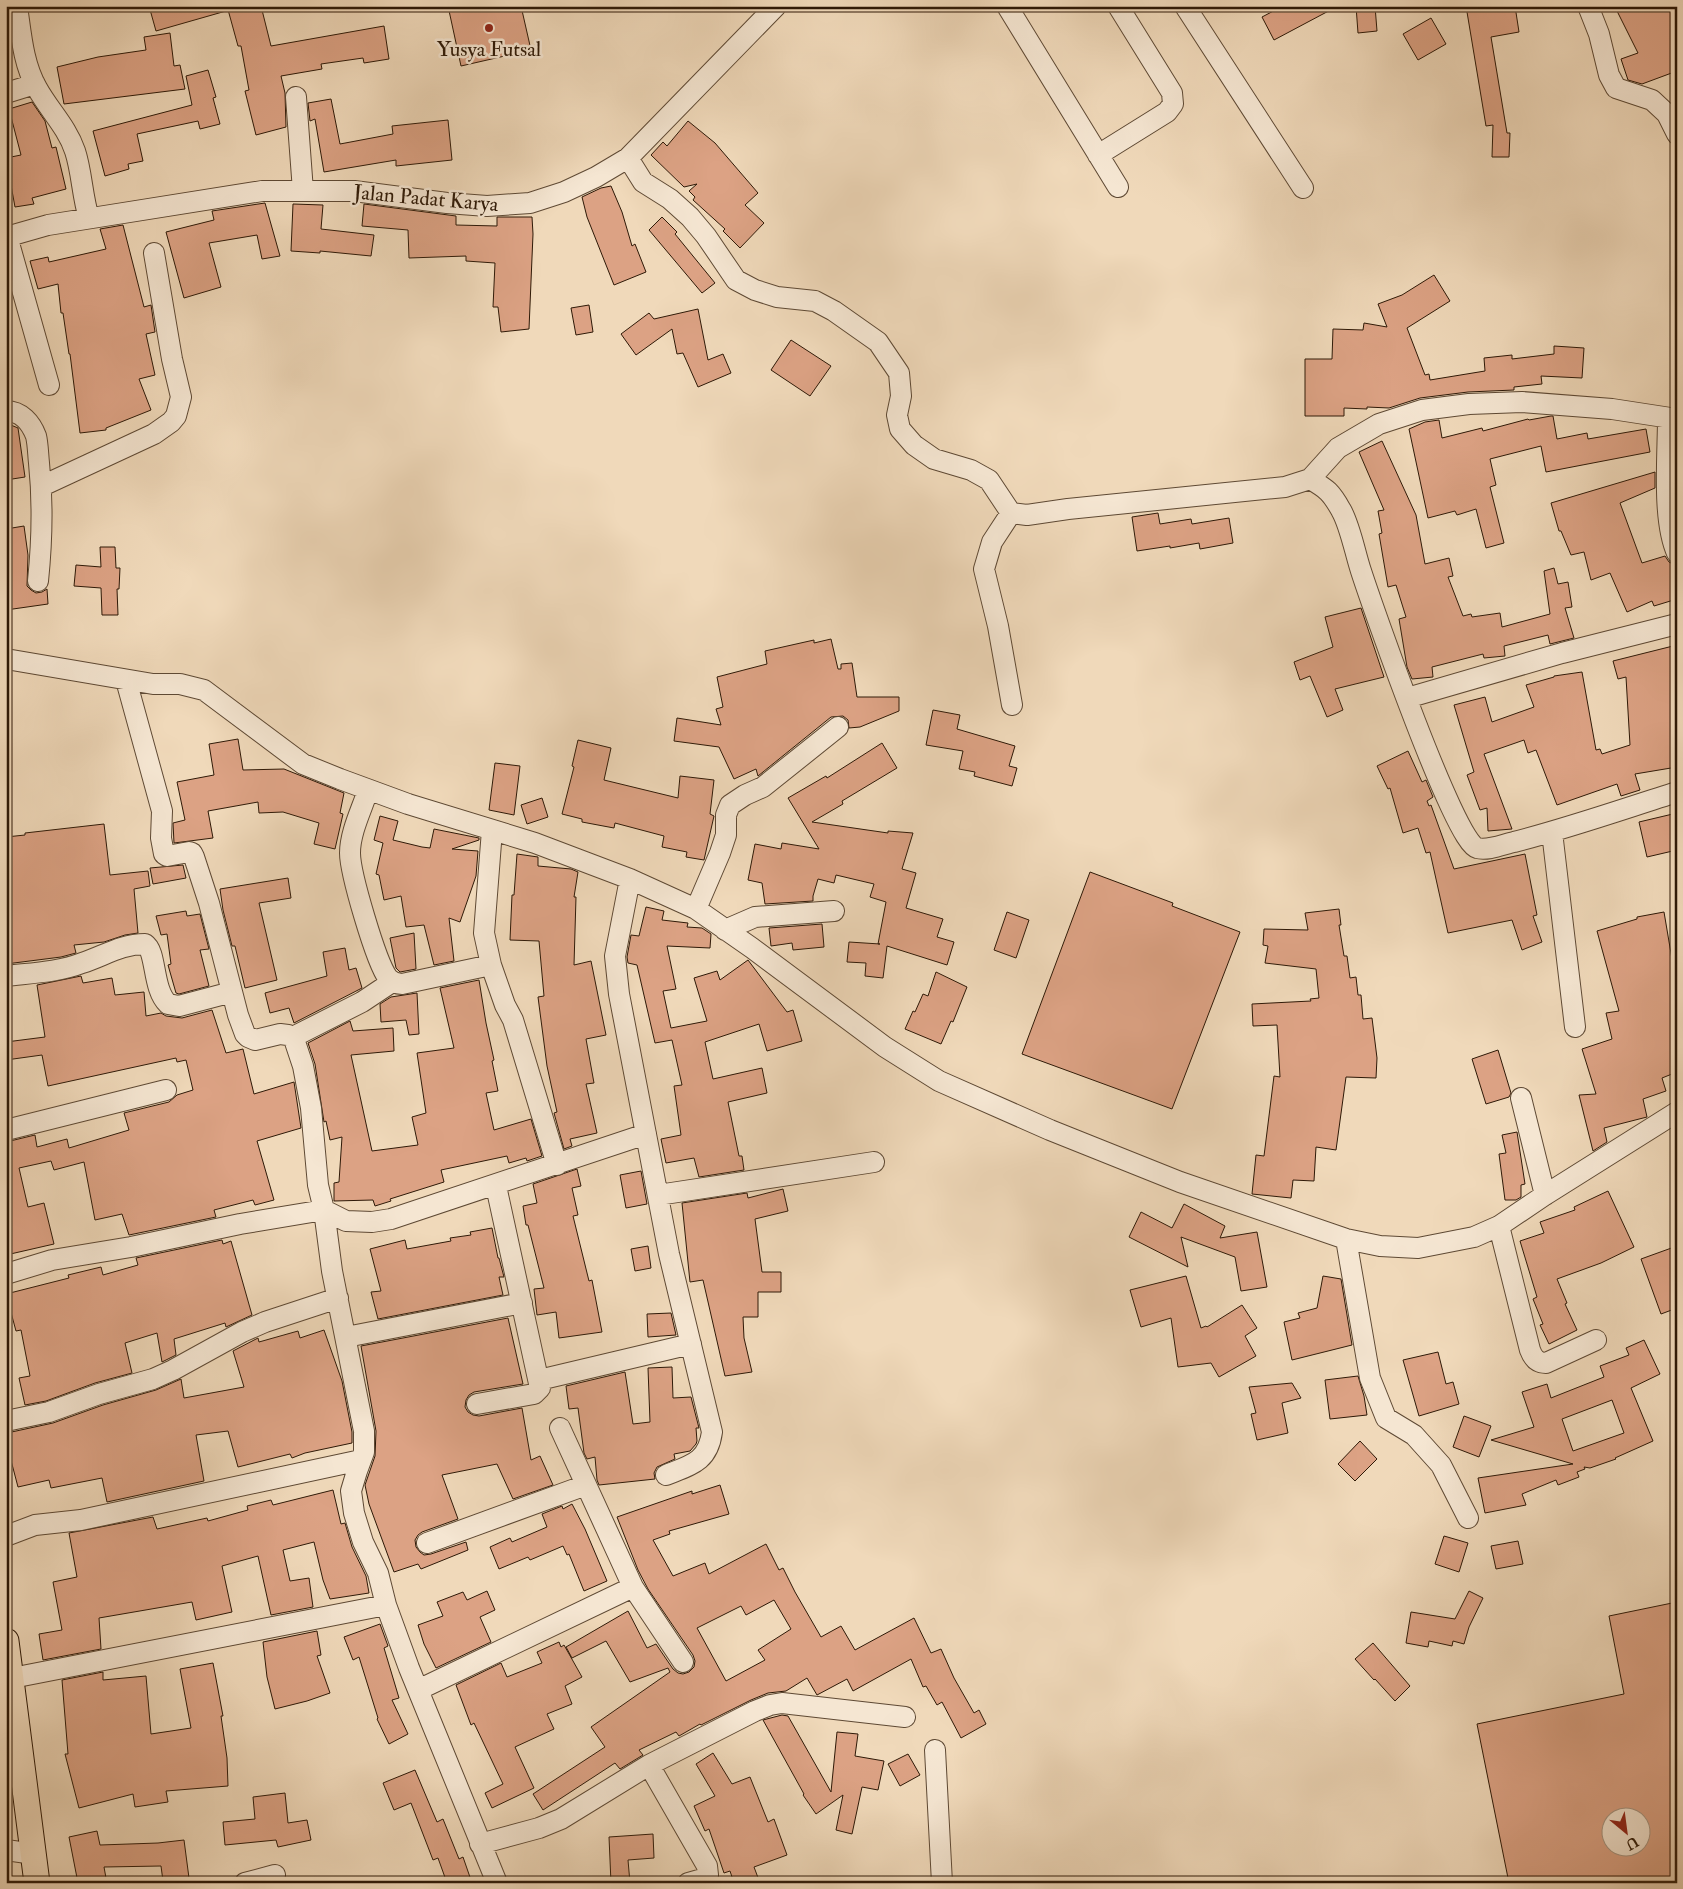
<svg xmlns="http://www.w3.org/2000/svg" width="1683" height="1889" font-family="'IM FELL Double Pica',serif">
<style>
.building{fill:#dca284;stroke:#2e1907;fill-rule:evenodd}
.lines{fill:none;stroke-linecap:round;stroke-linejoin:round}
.minor-casing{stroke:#5e4934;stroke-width:22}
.major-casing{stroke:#2e1907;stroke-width:27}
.minor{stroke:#f5e6d2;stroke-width:20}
.major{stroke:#f0d9ba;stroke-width:25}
.poi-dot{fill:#8f2418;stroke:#f5e6d2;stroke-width:2}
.labels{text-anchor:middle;stroke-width:5;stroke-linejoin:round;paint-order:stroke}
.poi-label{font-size:21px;fill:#2e1907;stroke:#f5e6d2}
.street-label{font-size:21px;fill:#2e1907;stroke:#f5e6d2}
</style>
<rect width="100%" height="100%" fill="#f0d9ba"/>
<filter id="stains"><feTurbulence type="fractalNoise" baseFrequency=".004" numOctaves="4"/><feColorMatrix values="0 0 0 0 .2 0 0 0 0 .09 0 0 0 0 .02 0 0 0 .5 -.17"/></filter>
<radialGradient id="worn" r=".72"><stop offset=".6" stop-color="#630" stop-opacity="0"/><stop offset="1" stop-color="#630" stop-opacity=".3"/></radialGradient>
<!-- building -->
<path class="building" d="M149 6H225L226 11 156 31Z
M227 6H261L271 46 384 26 389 59 364 63 363 58 321 64 322 69 281 76 285 93 286 127 256 135 245 91 249 90 241 46H238Z
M448 6H521L531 50 461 66Z
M1283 6H1338L1274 40 1262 17Z
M1356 6H1375L1377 31 1358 33Z
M1466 6H1515L1519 32 1491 37 1507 133H1510L1509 157H1492L1493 125 1486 126Z
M1628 6H1677V71L1642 84 1628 80 1621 59 1638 53 1617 11Z
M1431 18 1446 44 1418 60 1403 34Z
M170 33 174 66 180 65 185 89 64 104 57 67 98 57 146 50 144 37Z
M208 70 216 97 213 98 220 124 200 129 198 121 137 134 143 161 128 164 129 169 105 176 93 131 192 105 186 76Z
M331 99 340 144 393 134 392 126 448 120 452 160 396 166V160L324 172 315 119 310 121 308 103Z
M32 102 45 121 52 148 56 147 66 189 32 198 34 204 15 207 6 158 21 155 9 109Z
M688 121 715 143 758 193 745 205 764 223 740 248 723 231 725 229 693 200 695 197 689 191 697 184 684 187 651 155 663 142 667 146Z
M611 186 622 212 632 246 635 244 646 272 614 285 587 217 582 197 601 188Z
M265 203 280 256 262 259 257 235 209 243 221 287 184 298 166 232 214 220 212 211Z
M293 204 323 205 321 229 374 235 371 256 320 251V253L291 251Z
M364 204 456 216V225L497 226V217H532L533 234 529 329 501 332 498 307H493L495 263 466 261V256L409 258 408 230 362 226Z
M662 217 677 232 675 234 715 283 702 293 649 230Z
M123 225 144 307 151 305 155 332 146 334 155 375 139 379 151 410 106 428V430L80 433 70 354H69L63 313H61L58 284 38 289 30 261 48 257 49 262 106 249 100 229Z
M1434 275 1450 301 1407 328 1425 375 1429 374 1430 380 1485 371 1484 358 1512 355V359L1554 354V346L1584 348 1582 378 1541 376 1542 384 1514 387V390L1468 392 1420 398 1389 408 1367 407V409L1344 408V416H1305V359H1332L1333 329 1363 330 1364 323 1387 327 1378 304 1402 295Z
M589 305 593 332 576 335 571 308Z
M698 309 708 360 723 354 731 373 698 387 683 353 677 354 672 329 636 355 621 334 649 313 654 319Z
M791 340 831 366 810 396 771 370Z
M1551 416H1553L1557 439 1587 433 1588 439 1646 429 1650 452 1546 472 1541 446 1490 459 1496 485 1490 487 1504 543 1486 548 1476 509 1457 515 1455 511 1428 518 1409 429 1425 422 1439 420 1442 438 1482 428 1483 431 1528 419 1529 420Z
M6 423 18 428 25 477 6 480Z
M1382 441 1416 515 1425 564 1449 558 1453 576 1448 577 1463 616 1471 614 1472 617 1500 613 1502 627 1550 614 1544 571 1554 568 1558 584 1568 582 1572 607 1565 608 1574 638 1550 644 1548 635 1504 646 1505 656 1484 658 1483 654 1432 667 1433 677 1412 679 1407 667 1399 619 1406 617 1396 585 1388 587 1379 534 1382 533 1378 511 1384 510 1359 452Z
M1655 472V488L1620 503 1642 563 1665 556 1669 562 1675 565 1677 570V599L1654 606 1652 601 1627 612 1610 573 1591 580 1584 552 1571 555 1561 531H1559L1551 503Z
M1158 513 1160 524 1191 519 1192 524 1229 518 1233 543 1200 549 1199 543 1170 548V546L1137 551 1132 517Z
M24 526 28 555 27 586 31 590 36 593 42 592 47 589 48 604 6 610V529Z
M100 547H115L116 568H120L119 589H117L118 615H102L101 588 74 586 76 565 101 567Z
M1361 608 1384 677 1335 689 1343 710 1327 717 1310 676 1300 680 1294 662 1333 647 1325 617Z
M831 639 838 669H841V664L852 663 857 697H899V711L860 727 849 728 848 720 843 716 831 717 758 776 756 769 734 779 719 747 674 741 677 718 721 725 716 709 723 707 717 677 767 664 765 651 814 640V643Z
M1677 645V767L1635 774 1640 790 1621 796 1617 784 1557 805 1536 750 1528 753 1524 740 1484 754 1512 829 1488 831 1487 808 1480 810 1467 775 1474 772 1454 705 1485 697 1492 722 1534 707 1526 685 1554 677V676L1582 672 1596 750 1600 749 1602 754 1630 745 1626 677 1618 679 1613 661Z
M933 710 960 715 957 729 1015 746 1009 766 1017 768 1012 786 974 776 975 772 959 769 963 751 926 745Z
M238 739 243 770 284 769 344 793 340 813 343 814 335 849 314 844 319 823 283 812 259 813 258 802 208 811 213 838 174 843 173 823 185 820 177 782 214 775 209 744Z
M578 740 611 748 604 780 678 798 680 776 714 780 710 814 714 816 704 860 686 857 687 852 662 847 664 836 615 823 614 828 582 822V819L562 814 574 767 572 766Z
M882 743 897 768 842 801 843 804 812 822 888 833V831L913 833 902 869 916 873 906 908 943 919 937 937 954 942 947 965 887 946 883 978 865 976 866 963 847 962 849 942 880 944H878L886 902 870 897 874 884 836 875 834 883 818 879 813 896V901L765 904 762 883 748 880 755 844 781 849 782 843 819 849 788 798 826 776 827 778Z
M1408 751 1422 782 1426 780 1433 797 1427 801 1429 806 1431 805 1454 869 1525 854 1537 915 1533 916 1542 942 1522 950 1512 920 1448 933 1430 852 1426 853 1418 828 1403 833 1390 788 1388 789 1377 766Z
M495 763 520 766 514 815 489 810Z
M542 798 548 817 527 824 521 805Z
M1677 813V850L1647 857 1639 822Z
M380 816 398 821 393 840 422 847 430 848 434 829 479 838V840L452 849 478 851 476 876 460 922 449 918 454 961 434 965 424 925 406 927 401 896 384 900 379 875 376 874 383 843 374 840Z
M104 824 110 875 148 871 150 886 134 889 138 933 125 935 104 942 74 945 76 953 61 957 6 964V837L25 835V833Z
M517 854 538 857V866L571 869 578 872 574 897H576L574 965 591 961 606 1035 586 1039 594 1083 586 1084 597 1133 570 1139 572 1146 564 1149 554 1113 557 1112 547 1066 538 997 544 996 539 941 510 940 512 895H514Z
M183 865 186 878 153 884 150 868Z
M1090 872 1173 903 1172 906 1240 932 1172 1109 1022 1054Z
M288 878 291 898 259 903 277 980 245 988 235 946H232L223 910 220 889Z
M646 907 664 911 662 920 688 923 687 927 702 928 711 934 710 948 667 946 676 989 663 991 671 1028 707 1021 694 978 717 971 720 980 748 960 787 1012 793 1010 802 1041 767 1051 759 1024 705 1042 713 1079 762 1068 767 1093 728 1102 739 1156H742L744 1170 699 1177 694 1158 666 1163 661 1139 681 1135 674 1086 682 1085 672 1040 655 1043 637 965 628 963 627 957 631 935 639 936Z
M1339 909 1341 925H1339L1344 956H1347L1350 978 1356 977 1358 995H1361L1363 1019 1372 1018 1377 1058 1376 1078 1346 1077 1336 1150 1316 1147 1314 1181 1293 1180 1291 1198 1252 1194 1256 1155 1264 1156 1274 1076 1280 1077 1277 1025 1253 1026 1252 1004 1311 1001 1310 999 1319 998 1316 969 1265 963 1268 946 1263 945 1264 929 1308 930 1305 913Z
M186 911 187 916 200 914 209 949 200 950 209 986 179 994 176 993 168 965 171 964 167 934 161 935 156 916Z
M1007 912 1029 920 1016 958 994 950Z
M1664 912 1677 989V1072L1662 1078 1666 1091 1643 1099 1647 1117 1604 1128 1607 1142 1593 1151 1579 1095 1596 1094 1582 1049 1612 1039 1606 1013 1619 1011 1597 931 1637 919V917Z
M822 924 824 947 793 950 792 943 771 946 769 928Z
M414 933 416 969 400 972 396 968 390 938Z
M345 948 349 970 356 968 362 988 294 1023 289 1008 270 1013 265 993 327 976 323 952Z
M936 972 967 987 953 1022 951 1021 941 1044 905 1029 913 1011 915 1012 923 994 928 996Z
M81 976 83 983 112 978 115 995 144 992 146 1016 161 1013 166 1016 182 1018 212 1010 226 1053 243 1049 254 1094 294 1082 301 1128 257 1141 274 1200 255 1205 253 1200 214 1210 216 1217 129 1235 122 1214 95 1220 84 1162 54 1170 51 1161 19 1168 28 1207 44 1203 54 1244 6 1255V1142L35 1135 37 1147 67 1139 69 1148 129 1130 124 1113 169 1102 177 1095 193 1090 186 1060 177 1062 176 1058 48 1086 42 1055 6 1060V1042L45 1037 37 985Z
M479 980 486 1023 494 1060 492 1061 498 1091 486 1093 494 1130 531 1119 542 1156 527 1161 526 1158 509 1163 507 1156 441 1170 444 1182 390 1199 391 1201 375 1206 373 1200 334 1201V1183L339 1182 342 1137 330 1140 326 1121 324 1122 315 1064 308 1043 350 1021 353 1031 393 1028 394 1051 351 1055 372 1151 418 1145 412 1117 426 1113 417 1053 454 1048 440 988Z
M417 993 419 1034 409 1035 406 1020 381 1022 380 1004 391 997Z
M1498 1050 1511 1093 1509 1097 1486 1104 1472 1059Z
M1517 1132 1525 1184 1521 1185V1197L1516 1200H1505L1499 1154 1506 1153 1502 1135Z
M577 1169 581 1186 572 1188 578 1215 573 1216 589 1281 592 1280 602 1332 559 1338 556 1312 537 1315 534 1289 544 1288 528 1225H526L523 1206 537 1203 533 1184Z
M641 1171 647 1204 626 1208 620 1175Z
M783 1189 788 1211 755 1219 762 1272H781V1292H758V1317H743L744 1338 752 1372 725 1376 703 1280 690 1282 682 1203 747 1193 748 1198Z
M1608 1191 1634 1247 1601 1263 1557 1279 1567 1303 1565 1304 1577 1330 1549 1344 1540 1325 1543 1324 1533 1299 1537 1297 1520 1241 1544 1233 1540 1222 1575 1210 1574 1207Z
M1184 1204 1225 1226 1220 1238 1257 1232 1267 1287 1241 1291 1235 1257 1181 1237 1188 1267 1129 1237 1141 1212 1172 1228Z
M492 1228 498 1258H499L504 1277H499L503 1295 378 1319 371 1292 381 1291 370 1249 405 1240 407 1249 451 1241 450 1238 471 1235 470 1232Z
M222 1240 223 1244 231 1241 252 1315 226 1327 225 1323 174 1339 176 1355 162 1362 157 1333 125 1343 132 1373 95 1383 46 1401 25 1405 19 1378 30 1376 21 1330 16 1331 6 1294 69 1278 68 1275 101 1267 103 1275 138 1265 136 1258Z
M648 1246 651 1268 635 1271 631 1249Z
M1677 1246V1308L1661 1314 1641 1259Z
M1186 1276 1201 1328 1206 1326 1207 1327 1242 1305 1257 1328 1245 1336 1256 1356 1219 1377 1211 1363 1178 1367 1171 1318 1141 1327 1130 1290Z
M1323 1276 1341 1279 1352 1345 1292 1360 1284 1322 1300 1318 1298 1313 1317 1308Z
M671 1313 676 1335 648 1337 647 1314Z
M508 1318 523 1384 474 1392 469 1395 466 1400 465 1407 468 1412 473 1415 479 1416 522 1408 531 1460 540 1456 553 1485 513 1499 497 1464 442 1475 458 1519 422 1532 418 1535 415 1540 416 1547 420 1552 424 1555 431 1554 466 1542 468 1550 421 1569 418 1564 394 1572 369 1504 365 1485 375 1456 376 1431 361 1346Z
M324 1330 342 1381 352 1432V1443L305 1453 292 1458 290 1454 238 1467 228 1431 196 1435 204 1481 107 1502 102 1478 51 1488 49 1480 18 1487 8 1449 10 1448 7 1433 53 1423 103 1405 156 1390 181 1379 184 1398 244 1387 233 1351 258 1338 259 1342 298 1331 300 1338Z
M1644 1340 1660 1374 1631 1388 1653 1441 1615 1458 1616 1459 1590 1468 1584 1467 1585 1469 1577 1472 1579 1477 1558 1485 1556 1480 1522 1494 1526 1505 1485 1513 1478 1478 1573 1464 1491 1440 1534 1427 1522 1392 1547 1384 1551 1398 1604 1377 1600 1366 1629 1355 1626 1348ZM1612 1400 1624 1433 1573 1451 1562 1419Z
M1438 1352 1446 1384 1453 1382 1459 1404 1419 1416 1403 1360Z
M672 1367 673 1398 691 1397 699 1428H696L697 1441 696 1444 690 1451 674 1454 675 1459 657 1467 654 1473 655 1479 599 1485 597 1480 595 1457 587 1459 584 1453 578 1408 569 1409 566 1386 625 1372 633 1424 650 1422 648 1368Z
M1358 1376 1364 1396 1367 1415 1330 1419 1325 1380Z
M1292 1383 1301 1398 1282 1403 1288 1433 1257 1440 1251 1414 1256 1413 1249 1387Z
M1464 1416 1491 1426 1479 1457 1453 1447Z
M1360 1441 1377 1459 1355 1481 1338 1464Z
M720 1485 729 1514 669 1531 670 1534 653 1540 673 1576 705 1563 709 1574 766 1544 779 1570 783 1568 795 1592 821 1637 841 1626 855 1650 914 1618 931 1653 941 1649 954 1678 974 1713 979 1710 986 1724 961 1738 942 1702 937 1705 926 1686 923 1687 911 1659 853 1691 847 1679 817 1695 807 1678 786 1691 768 1693 751 1700 701 1725 700 1724 679 1736 676 1732 639 1750 643 1755 620 1769 615 1763 543 1810 533 1794 605 1747 591 1727 670 1672 668 1668 630 1682 606 1641 572 1658 566 1647 628 1611 647 1648 656 1644 673 1669 678 1673 683 1674 689 1672 694 1667 695 1661 693 1655 648 1589 638 1570 617 1517 692 1491V1494ZM774 1600 791 1629 758 1650 765 1660 726 1681 697 1628 741 1606 746 1615Z
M333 1490 341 1524 345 1523 352 1547 366 1576 369 1593 330 1599 323 1580 314 1542 283 1550 290 1581 309 1578 313 1607 271 1615 258 1556 222 1566 232 1612 196 1620 192 1602 99 1618 101 1649 43 1660 39 1634 62 1630 53 1582 77 1577 69 1533 153 1517 157 1529 207 1518 208 1521 248 1510 247 1506 271 1500 273 1505Z
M572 1504 585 1529 607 1581 584 1591 569 1554 567 1555 563 1546 530 1560 528 1557 499 1569 490 1547 510 1538 512 1542 547 1527 542 1514 562 1506 563 1509Z
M1444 1536 1468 1543 1459 1572 1435 1564Z
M1518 1541 1523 1564 1496 1569 1491 1546Z
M487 1591 495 1610 480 1617 491 1642 436 1668 424 1644 418 1625 443 1616 437 1602 463 1592 467 1600Z
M1469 1591 1483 1598 1469 1627 1464 1644 1453 1641 1452 1646 1429 1641 1428 1647 1406 1643 1411 1612 1455 1619Z
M1677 1602V1883H1509L1477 1724 1624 1694 1609 1616ZM1610 1816H1640V1846H1610Z
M380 1624 388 1646 384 1648 399 1698 392 1700 408 1734 389 1744 377 1719 378 1718 359 1657 353 1660 344 1637Z
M317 1631 321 1655 317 1656 330 1693 307 1701 275 1709 267 1677 263 1642Z
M559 1642 561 1647 564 1645 582 1677 565 1686 572 1704 547 1714 554 1729 515 1747 534 1788 492 1808 485 1793 503 1784 474 1723 471 1725 456 1685 501 1663 507 1677 542 1663 537 1652Z
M1373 1643 1410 1686 1395 1701 1375 1679 1374 1680 1355 1659Z
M213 1663 223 1716H221L227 1758 228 1786 166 1791 168 1802 135 1807 133 1794 79 1808 65 1754H68L62 1680 103 1672V1680L146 1676 151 1734 191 1728 180 1669Z
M782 1715 788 1716 831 1792 837 1732 858 1734 855 1756 884 1761 878 1790 862 1787 852 1834 836 1830 843 1795 816 1814 803 1795 804 1794 763 1720Z
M713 1753 732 1784 750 1777 768 1822 774 1819 787 1855 754 1867 760 1883H734L730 1871 724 1873 709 1829 705 1831 694 1806 715 1796 696 1764Z
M908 1754 920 1775 900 1786 888 1764Z
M415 1770 437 1822 443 1819 459 1859 463 1857 472 1883H447L438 1858 433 1860 411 1803 394 1810 383 1783Z
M285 1793 288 1823 307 1820 311 1840 278 1847 276 1840 225 1845 223 1822 255 1819 253 1797Z
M97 1831 100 1845 158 1843 184 1840 189 1878 163 1881 161 1866 104 1867 106 1878 78 1883 69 1837Z
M653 1834 654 1858 628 1860 630 1883H611L609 1837Z"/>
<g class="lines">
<defs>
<path id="minor" d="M17 6C21 33 23 64 37 88 49 110 67 127 75 151 82 172 82 196 89 218
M1007 6 1118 187
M1185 6 1303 188
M1588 6 1599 34 1609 75 1616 88 1652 100 1667 114 1677 134
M6 93 35 84
M296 97 303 191
M1098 155 1167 112 1173 104 1172 93 1118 6
M628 158 643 182 670 199 690 217 706 236 736 280 755 290 777 297 815 301 834 311 878 342 899 373 901 396 897 415 900 429 914 445 934 459 971 470 989 480 1011 513 1027 515 1068 509 1285 487 1310 479 1338 448 1379 424 1422 410 1469 404 1522 402 1612 409 1677 419
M7 236 49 385
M6 237 48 225 262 191H354L447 203 487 206 530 203 564 192 596 177 628 158 776 6
M6 411C21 411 31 423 36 436 38 444 38 454 39 463 43 502 42 542 38 581
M1668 418C1668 455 1662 520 1677 553
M1310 479C1327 489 1331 492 1341 510 1350 525 1355 553 1361 571 1372 605 1455 843 1477 848 1488 851 1504 844 1514 842 1569 828 1623 809 1677 792
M42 486 154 434 171 422 176 416 181 397 172 359 154 253
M1011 513 992 542 984 569 998 626 1012 705
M6 659 153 684H180L204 690 303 764 340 779 408 804 535 843 630 879 696 909 752 948 885 1047 939 1081 1050 1130 1180 1182 1346 1239 1380 1246 1418 1248 1474 1237 1499 1226 1545 1195 1677 1112
M126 680 162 811 161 838 164 854 167 856 189 852 192 853 194 857 209 903 238 1015 245 1034 248 1037 255 1040 280 1034 288 1035 294 1039 303 1066 311 1108 318 1185 324 1210 332 1271 364 1431V1452L357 1471 351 1491 354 1513 363 1542 378 1573 386 1605 409 1668 497 1883
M1407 698 1562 653 1677 624
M368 790C362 809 350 832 350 853 350 873 376 962 388 978 392 982 396 984 402 984L491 965
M492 830 484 933 491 965 505 1005 513 1020 557 1165
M1552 832 1575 1027
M630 879 615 956 619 994 669 1254 712 1432C708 1462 691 1465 666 1475
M696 909 720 853 726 835V815L730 805 745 795 763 787 838 727
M725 930 755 917 834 911
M6 976C31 973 59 972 82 963 104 956 121 944 145 944 157 952 152 989 168 1004L179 1006 232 992
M293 1037 362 1002 392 982
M1521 1098 1545 1195
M6 1130 166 1090
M658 1195 874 1162
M1499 1226 1530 1350C1533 1358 1537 1363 1546 1363L1596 1340
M1346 1239 1370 1378 1386 1418 1414 1435 1441 1465 1468 1518
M6 1274 52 1260 131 1247 240 1224 324 1210 346 1221 372 1222 391 1219 646 1134
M346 1337 522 1303
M539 1380 691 1344
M477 1404 534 1394 540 1388 496 1186
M6 1421 49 1412 99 1394 153 1379 173 1370 242 1332 265 1322 338 1298
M560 1428 633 1587 683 1662
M6 1536 35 1525 81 1520 361 1460
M427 1543 586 1485
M12 1678 386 1605
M418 1690 633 1587
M935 1750 942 1883
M649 1765 707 1866 708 1875 702 1879 688 1883
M480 1844 539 1828 561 1819 649 1765 755 1711 770 1705 782 1703 905 1717
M6 1850 34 1854
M245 1883 275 1875"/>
<path id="major" d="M6 1641 37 1883"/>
</defs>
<!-- minor casing -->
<use href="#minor" class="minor-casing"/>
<!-- major casing -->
<use href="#major" class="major-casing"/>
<!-- minor -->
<use href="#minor" class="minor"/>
<!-- major -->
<use href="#major" class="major"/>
</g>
<!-- markers -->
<circle class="poi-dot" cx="489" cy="28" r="5"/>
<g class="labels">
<!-- poi labels -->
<g class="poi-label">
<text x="489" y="56">Yusya Futsal</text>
</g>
<!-- street labels -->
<g class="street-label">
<text transform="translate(426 198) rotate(5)" y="7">Jalan Padat Karya</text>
</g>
</g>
<!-- margin -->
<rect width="1683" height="1889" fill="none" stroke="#f0d9ba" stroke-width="25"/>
<rect x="8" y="8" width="1668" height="1874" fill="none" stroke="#2e1907" stroke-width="2.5"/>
<rect x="12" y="12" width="1658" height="1864" fill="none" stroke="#2e1907"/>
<!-- north arrow -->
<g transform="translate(1626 1832) rotate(151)"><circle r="24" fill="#f5e6d2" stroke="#a59481"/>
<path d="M0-4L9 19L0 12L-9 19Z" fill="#8f2418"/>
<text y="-8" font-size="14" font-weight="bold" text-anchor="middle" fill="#2e1907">U</text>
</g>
<rect width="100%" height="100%" filter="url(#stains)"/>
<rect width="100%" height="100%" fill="url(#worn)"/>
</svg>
